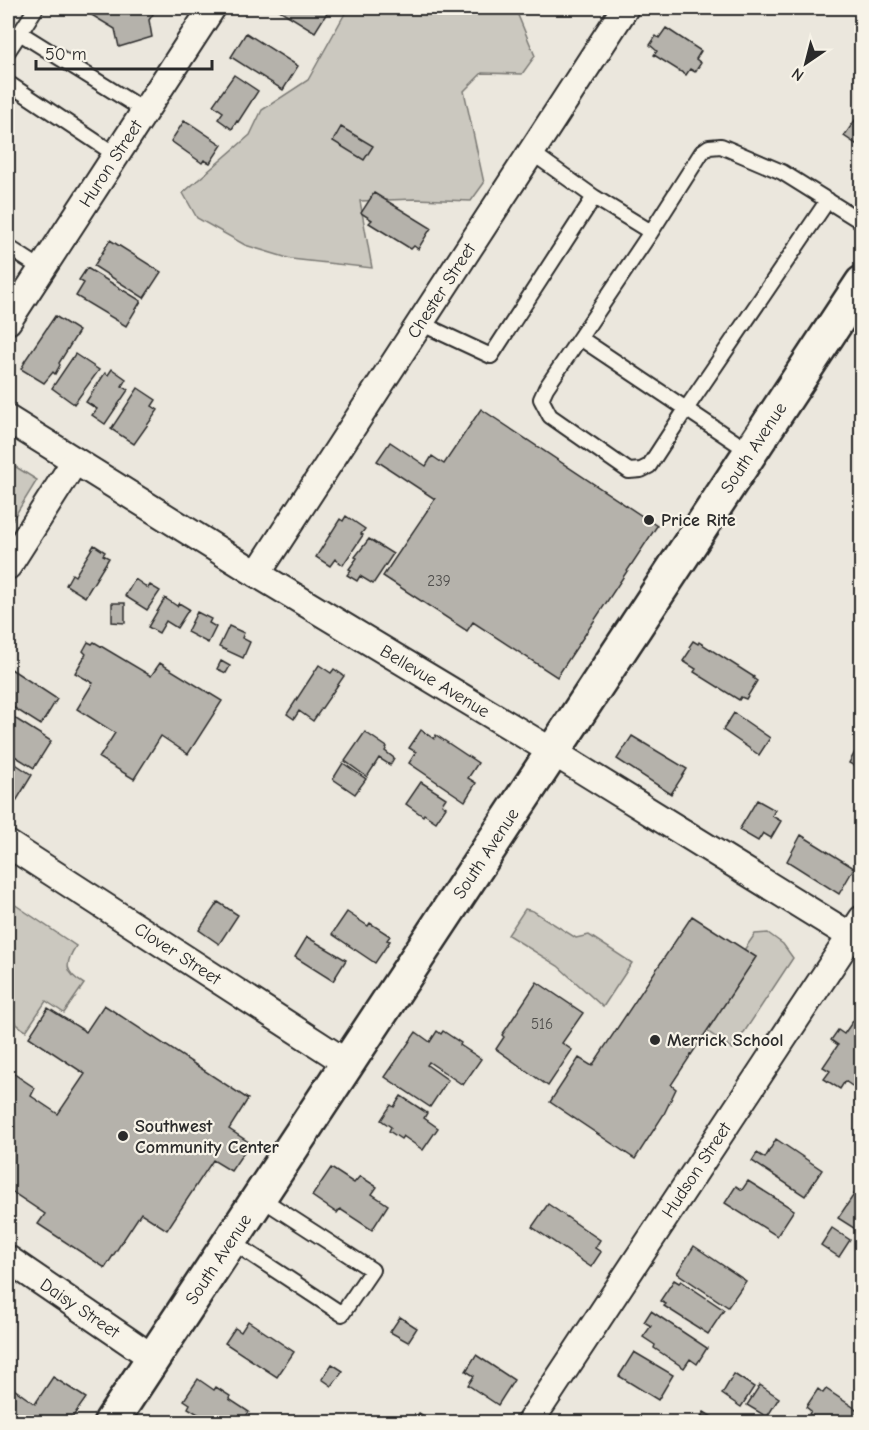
<svg xmlns="http://www.w3.org/2000/svg" width="869" height="1430" font-family="'Comic Neue',sans-serif">
<style>
.green{fill:#cbc8bf;stroke:#7b7a75;stroke-width:1.5}
.building{fill:#b5b2ab;stroke:#2b2b2b;stroke-width:1.5}
.lines{fill:none;stroke-linecap:round;stroke-linejoin:round}
.lane-casing{stroke:#2b2b2b;stroke-width:18}
.street-casing{stroke:#2b2b2b;stroke-width:30}
.secondary-casing{stroke:#2b2b2b;stroke-width:38}
.lane{stroke:#f7f3e8;stroke-width:14}
.street{stroke:#f7f3e8;stroke-width:26}
.secondary{stroke:#f7f3e8;stroke-width:33}
.poi-dot{fill:#2b2b2b;stroke:#f7f3e8;stroke-width:2}
.labels{text-anchor:middle;stroke-width:4.5;stroke-linejoin:round;paint-order:stroke}
.number-label{font-size:15px;fill:#4e4d4b}
.street-label{font-size:18px;fill:#2b2b2b;stroke:#f7f3e8}
.poi-label{font-size:18px;font-weight:bold;fill:#2b2b2b;stroke:#f7f3e8;text-anchor:start}
</style>
<rect width="100%" height="100%" fill="#ebe7dd"/>
<filter id="ink" filterUnits="userSpaceOnUse"><feTurbulence type="fractalNoise" baseFrequency=".0167" numOctaves="2"/><feDisplacementMap in="SourceGraphic" scale="12" xChannelSelector="R" yChannelSelector="G"/><feConvolveMatrix kernelMatrix="1 2 1 2 8 2 1 2 1" color-interpolation-filters="sRGB"/></filter>
<g filter="url(#ink)">
<!-- green -->
<path class="green" d="M348 8H515L535 56 522 74 482 73 464 91 484 183 471 201 415 199 360 201 372 268 291 259 245 245 197 218 183 193 250 135 262 110 308 80Z
M8 462 37 480 8 527Z
M8 900 76 946C64 964 65 973 84 984L64 1013 46 1001 26 1031C7 1019 14 1016 8 998Z
M525 909 533 911 576 938 589 935 632 963 603 1007 558 966 508 935Z
M768 933 783 944 793 958 733 1049 707 1031 756 957 744 950 755 934Z"/>
<!-- building -->
<path class="building" d="M80 8H157L149 20 152 37 119 47 115 29Z
M276 8H330L315 32Z
M666 28 701 51 696 59 701 63 695 72 690 69 686 75 654 55 657 51 650 45 656 36 659 38Z
M246 33 298 66 283 90 231 57Z
M234 75 258 91 238 122 237 121 232 129 218 119 223 112 213 105Z
M860 113 862 114V148L844 136Z
M184 121 189 124V123L222 145 210 163 204 160 202 163 171 141Z
M341 127 373 146 364 160 333 141Z
M374 193 431 228 418 249 414 246 411 249 369 223 372 220 361 213Z
M110 240 161 272 144 298 94 266Z
M87 268 141 301 126 326 76 296 84 283 79 280Z
M55 316 79 331 59 363 60 365 55 374 53 372 44 383 21 369 25 362H24Z
M75 354 99 370 74 404 52 388Z
M112 369 126 379 122 386 128 390 105 424 92 415 97 409 86 402 105 373 108 375Z
M138 388 156 400 152 406 158 410 134 444 111 429Z
M481 409 657 526 557 677 473 622 467 631 383 576 435 499 377 461 390 442 426 466 432 456 444 464Z
M346 516 365 529 361 534 363 535 343 565 335 559 330 566 316 557 340 519 343 521Z
M369 539 393 554 373 584 360 576 357 581 347 575 351 570 349 569 357 558 355 557Z
M94 545 105 552 103 555 109 558 85 597 66 585 72 574 75 576Z
M135 579 148 588 150 585 160 591 147 610 125 596Z
M165 598 177 606 179 603 189 609 177 628 166 621 159 633 148 627Z
M112 603H125V623L112 622Z
M197 612 211 619 209 623 216 627 208 643 187 632Z
M229 626 244 633 242 638 250 642 243 658 219 647Z
M693 641 698 644 699 642 754 677 753 678 757 681 746 699 741 697 739 700 694 672 696 669 683 661 691 649 689 647Z
M88 642 92 644 94 642 151 676 160 663 222 701 188 754 161 736 134 779 99 758 115 733 77 709 93 683 75 673 86 654 83 651Z
M221 661 230 666 226 673 217 669Z
M319 665 331 673 334 669 344 676 313 721 299 711 294 719 287 714Z
M8 667 57 699 41 725 8 704Z
M734 713 770 738 759 755 723 730Z
M8 714 51 741 34 768 8 752Z
M421 730 434 739 436 735 478 763 468 778 476 783 465 801 409 763 416 752 409 748Z
M365 732 387 747 385 751 394 758 390 765 379 758 367 777 345 761Z
M632 736 687 769 671 794 617 759Z
M860 743 862 744V770L849 763Z
M8 759 32 775 15 803 8 798Z
M343 763 366 779 355 794 333 779Z
M421 782 446 798 442 804 446 807 436 822 424 814 423 816 406 804Z
M757 800 775 810 772 816 781 821 771 838 763 833 758 841 739 830Z
M801 835 854 868 839 894 787 861Z
M218 902 238 915 219 944 199 930Z
M347 912 368 926 370 923 390 936 387 940 390 941 375 963 332 934Z
M692 916 756 957 671 1085 676 1089 664 1114 635 1159 550 1102 579 1058 592 1066Z
M307 937 346 960 333 981 295 957Z
M537 982 583 1013 562 1043 572 1050 548 1086 496 1049 504 1037 502 1035Z
M104 1005 248 1099 229 1129 250 1143 231 1171 213 1160 167 1230 141 1213 105 1268 38 1224 45 1214 8 1189V1070L35 1088 31 1096 58 1114 85 1074 29 1037 48 1008 86 1032Z
M860 1011 862 1012V1078L855 1088 845 1081 840 1089 824 1079 830 1071 823 1067 838 1045 831 1040 838 1030 844 1034Z
M437 1031 441 1034 443 1031 461 1043 460 1045 481 1059 463 1085 429 1062 427 1065 448 1080 430 1107 385 1077 416 1032 430 1042Z
M401 1096 427 1113 424 1118 438 1128 423 1150 403 1136 401 1139 389 1131 391 1127 381 1120 391 1105 394 1107Z
M776 1139 822 1170 805 1196 752 1161 757 1153 765 1158Z
M331 1168 354 1183 360 1176 377 1187 372 1194 388 1205 372 1230 340 1209 337 1213 312 1196Z
M748 1181 794 1210 777 1236 725 1203 736 1186 742 1190Z
M855 1193 862 1197V1229L860 1232 838 1218Z
M548 1204 600 1240 595 1248 601 1252 591 1267 532 1227Z
M832 1228 850 1240 839 1257 821 1245Z
M694 1246 746 1281 728 1307 677 1273Z
M674 1280 679 1283 681 1281 724 1310 708 1334 664 1306 666 1304 660 1301Z
M651 1311 707 1348 697 1364 690 1359 684 1368 654 1348 655 1345 643 1337 651 1326 644 1322Z
M400 1317 417 1328 408 1342 390 1332Z
M248 1321 294 1352 277 1377 225 1343 235 1328 241 1332Z
M634 1352 673 1375 658 1400 619 1376Z
M476 1355 514 1380 498 1405 468 1385 474 1376 466 1371Z
M332 1364 343 1371 332 1386 322 1379Z
M734 1374 754 1387 741 1407 722 1394Z
M53 1377 86 1398 69 1422H8V1385L35 1404Z
M198 1379 214 1390 216 1387 230 1396 229 1399 249 1412 242 1422 214 1421 211 1422 188 1408 190 1404 184 1400Z
M760 1385 779 1398 767 1417 747 1405Z
M818 1389 823 1393 826 1389 862 1413V1422H822L809 1414 811 1411 806 1407Z
M704 1412 720 1422H698Z
M419 1413 433 1422H412Z"/>
<g class="lines">
<defs>
<path id="lane" d="M36 8 20 33 145 111
M8 51 20 33
M8 83 116 155
M594 197 651 232 702 152 709 147 721 146 782 172 862 222
M8 247 42 269
M420 323 491 356 594 197 531 152
M580 338 686 409 649 466 641 470 629 471 550 416 541 399 546 388 651 232
M750 452 686 409 828 200
M231 1241 342 1314 372 1270 259 1197"/>
<g id="street">
<path id="s1" d="M8 321 212 8"/>
<path id="s2" d="M8 419 257 574 553 752 862 943"/>
<path d="M8 566 75 461"/>
<path id="s3" d="M257 574 625 8"/>
<path id="s4" d="M8 844 347 1063"/>
<path id="s5" d="M8 1259 153 1358"/>
<path id="s6" d="M530 1422 862 919"/>
</g>
<g id="secondary">
<path id="s7" d="M111 1422 862 283"/>
</g>
</defs>
<!-- lane casing -->
<use href="#lane" class="lane-casing"/>
<!-- street casing -->
<use href="#street" class="street-casing"/>
<!-- secondary casing -->
<use href="#secondary" class="secondary-casing"/>
<!-- lane -->
<use href="#lane" class="lane"/>
<!-- street -->
<use href="#street" class="street"/>
<!-- secondary -->
<use href="#secondary" class="secondary"/>
</g>
</g>
<!-- markers -->
<g class="poi-dot">
<circle cx="649" cy="520" r="6"/>
<circle cx="655" cy="1040" r="6"/>
<circle cx="123" cy="1136" r="6"/>
</g>
<g class="labels">
<!-- number labels -->
<g class="number-label">
<text x="439" y="586">239</text>
<text x="542" y="1029">516</text>
</g>
<!-- street labels -->
<g class="street-label">
<text dy="6" stroke="none"><textPath href="#s1" startOffset="188">Huron Street</textPath></text>
<text dy="6" stroke="none"><textPath href="#s3" startOffset="338">Chester Street</textPath></text>
<text dy="6" stroke="none"><textPath href="#s7" startOffset="1167">South Avenue</textPath></text>
<text dy="6" stroke="none"><textPath href="#s2" startOffset="501">Bellevue Avenue</textPath></text>
<text dy="6" stroke="none"><textPath href="#s7" startOffset="681">South Avenue</textPath></text>
<text dy="6" stroke="none"><textPath href="#s4" startOffset="202">Clover Street</textPath></text>
<text dy="6" stroke="none"><textPath href="#s6" startOffset="302">Hudson Street</textPath></text>
<text dy="6" stroke="none"><textPath href="#s7" startOffset="195">South Avenue</textPath></text>
<text dy="6" stroke="none"><textPath href="#s5" startOffset="87">Daisy Street</textPath></text>
</g>
<!-- poi labels -->
<g class="poi-label">
<text x="661" y="526">Price Rite</text>
<text x="667" y="1046">Merrick School</text>
<text x="135" y="1132">Southwest<tspan x="135" dy="21">Community Center</tspan></text>
</g>
</g>
<!-- margin -->
<rect width="869" height="1430" fill="none" stroke="#f7f3e8" stroke-width="30"/>
<rect x="15" y="15" width="839" height="1400" fill="none" stroke="#2b2b2b" stroke-width="2" filter="url(#ink)"/>
<!-- north arrow -->
<g transform="translate(806 63) rotate(215)" stroke="#f7f3e8" stroke-width="4.5" paint-order="stroke">
<path d="M0-4.5L10 22L0 15L-10 22Z" fill="#2b2b2b"/>
<text y="-9" font-size="16" font-weight="bold" text-anchor="middle" fill="#2b2b2b">N</text>
</g>
<!-- scale -->
<path d="M36 60v9h176v-9" fill="none" stroke="#2b2b2b" stroke-width="3"/>
<text x="45" y="60" font-size="18" fill="#2b2b2b" stroke="#f7f3e8" stroke-width="4.5" paint-order="stroke">50 m</text>
</svg>
